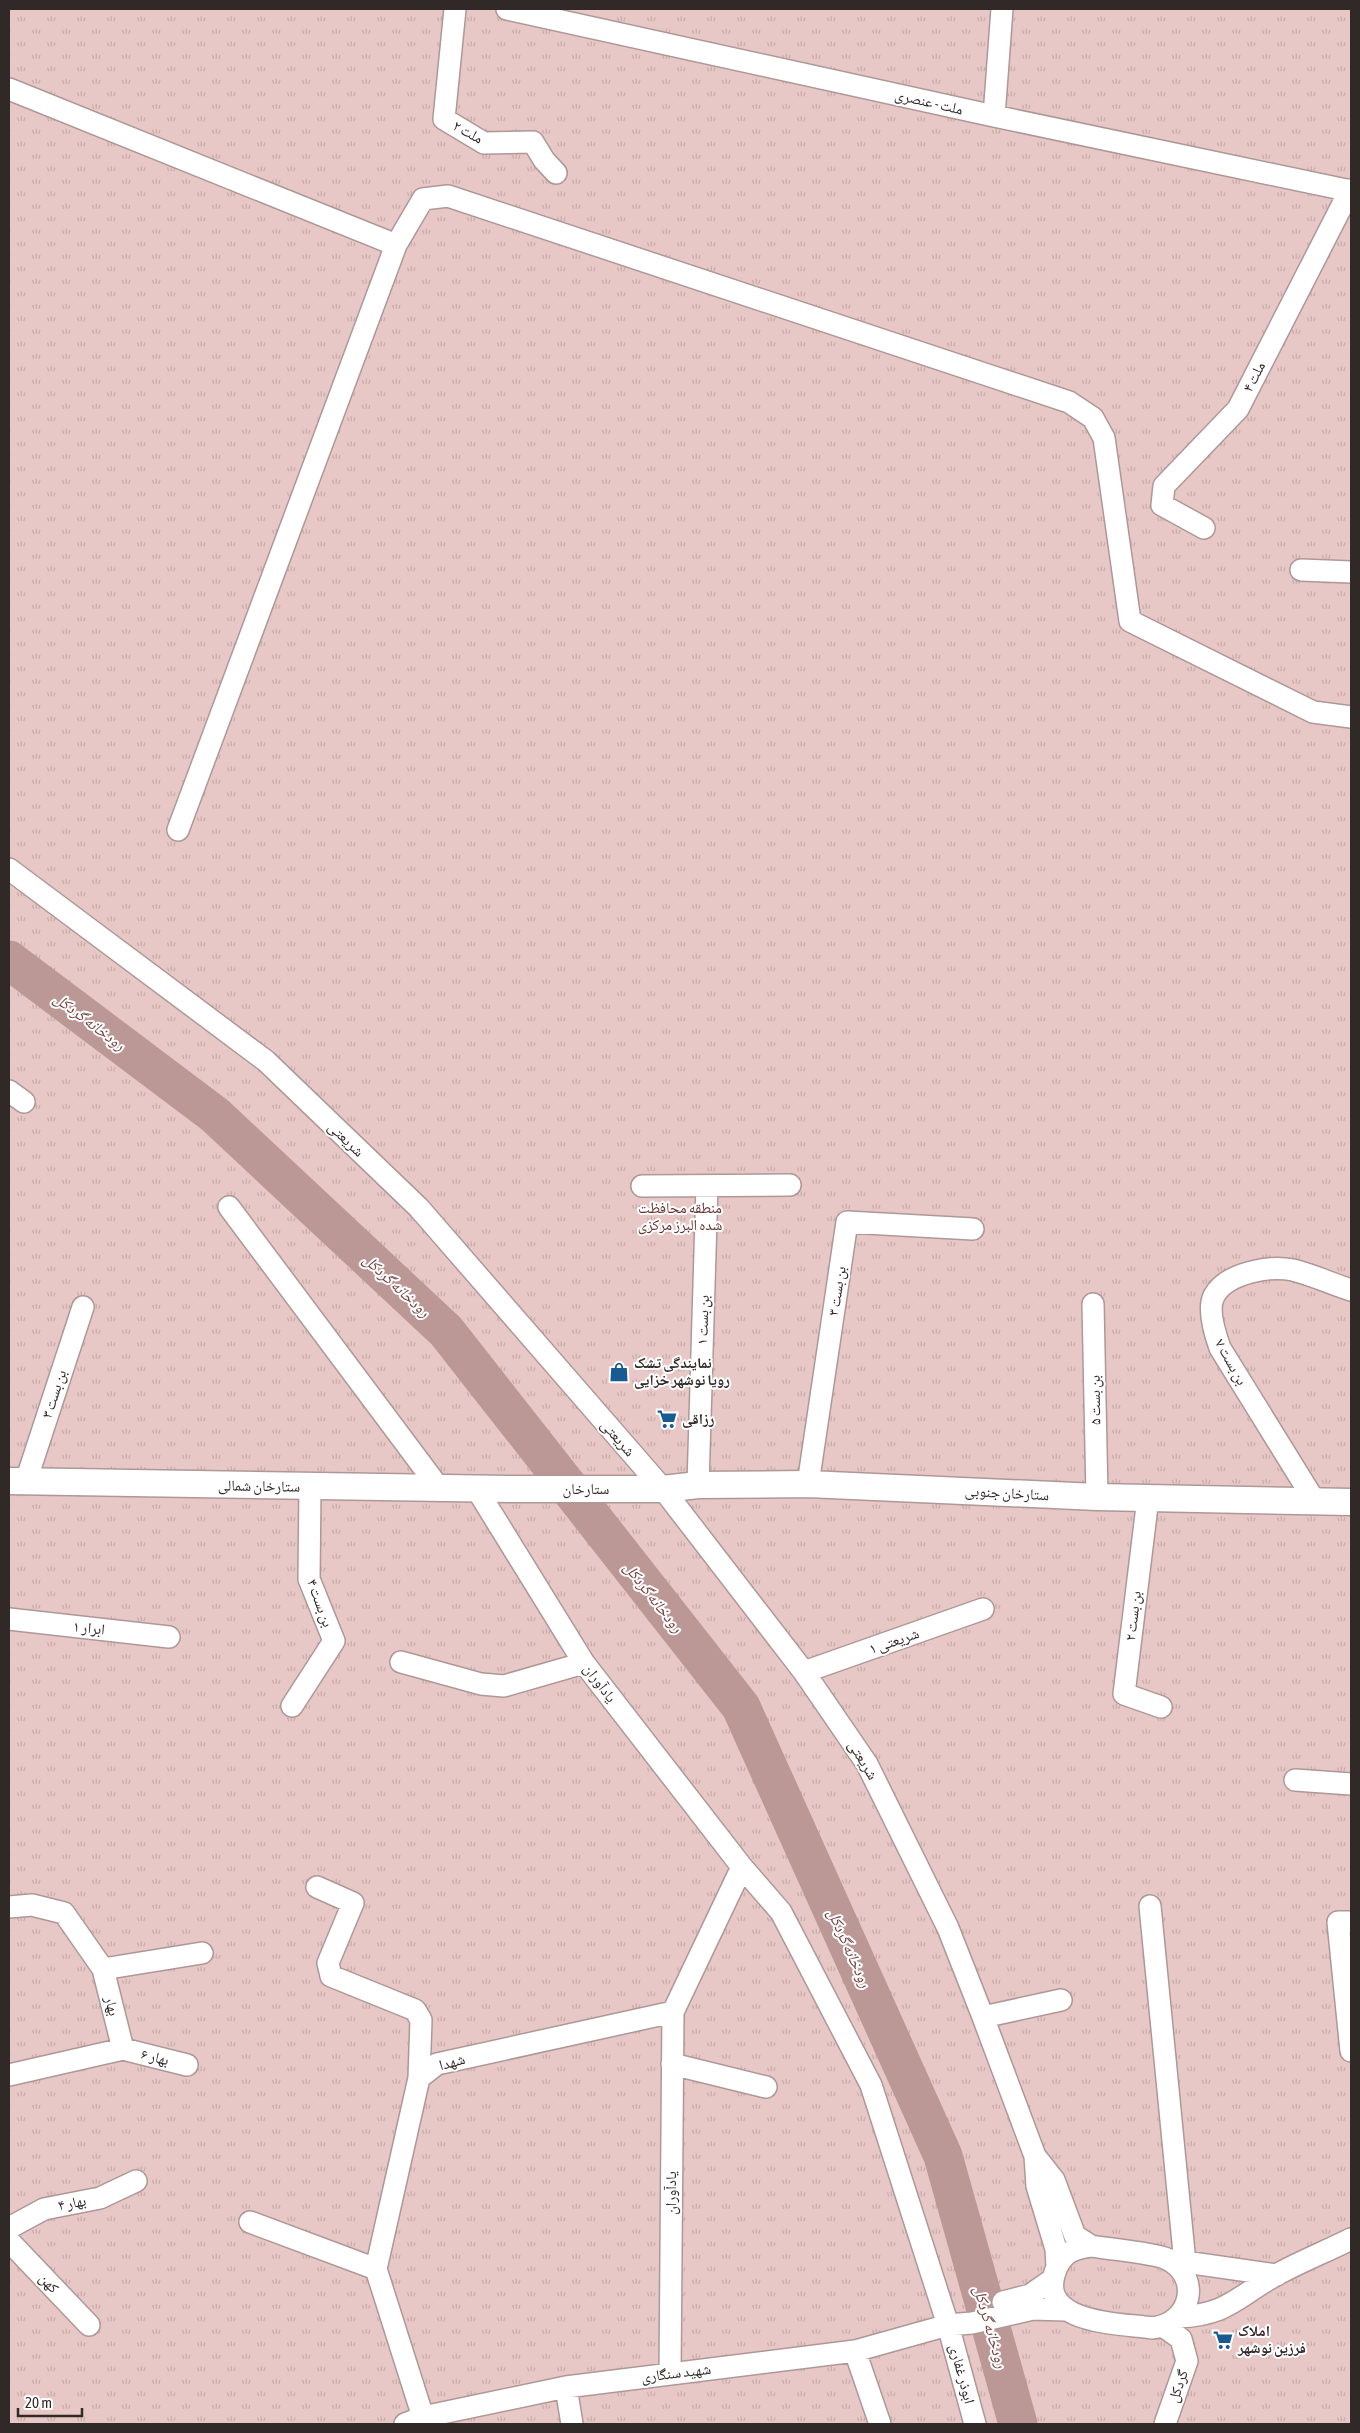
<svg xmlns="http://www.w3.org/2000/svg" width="1360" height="2433" font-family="'Asap Condensed','Noto Naskh Arabic',sans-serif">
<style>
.park{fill:url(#park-tufts)}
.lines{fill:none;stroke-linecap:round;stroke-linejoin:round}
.river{stroke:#bb9896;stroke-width:39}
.minor-casing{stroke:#ae9897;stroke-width:24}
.major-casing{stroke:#ae9897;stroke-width:29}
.minor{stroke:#fff;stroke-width:21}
.major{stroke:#fff;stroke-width:26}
.labels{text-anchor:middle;stroke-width:4;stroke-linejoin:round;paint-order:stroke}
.street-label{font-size:15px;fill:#312828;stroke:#fff}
.park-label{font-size:15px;fill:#623030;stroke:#fff}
.poi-label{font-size:15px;font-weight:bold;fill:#312828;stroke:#fff;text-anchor:start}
.water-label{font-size:16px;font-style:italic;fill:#794544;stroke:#fff}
</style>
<defs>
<pattern id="park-tufts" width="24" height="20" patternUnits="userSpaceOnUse" patternTransform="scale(1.25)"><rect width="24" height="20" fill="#e8c8c6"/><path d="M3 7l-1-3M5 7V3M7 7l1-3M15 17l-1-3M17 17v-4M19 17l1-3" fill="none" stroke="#c7acaa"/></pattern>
</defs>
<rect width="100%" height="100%" fill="#fcf3f2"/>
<!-- park -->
<path class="park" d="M9 9H1351V2424H9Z"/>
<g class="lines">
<!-- river -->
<path class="river" d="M9 960 215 1115 446 1331 741 1707 943 2156 1018 2424"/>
<defs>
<path id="minor" d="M455 9 444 119 484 143 533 142 544 160 556 173
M507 9 994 116 1351 191
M9 89 396 245 178 830
M994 116 1002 9
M396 245 423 199 448 196 1069 402 1093 418 1104 438 1130 621 1313 712 1351 717
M1204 528 1162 505 1164 486 1238 409 1350 190
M1301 570 1351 572
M9 869 266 1061 419 1208 663 1489 804 1672 867 1764 948 1928 983 2017 1035 2156 1037 2186 1056 2249 1057 2267
M9 1091 24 1102
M642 1186 790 1185
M229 1207 439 1488
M1093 1304 1097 1497
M26 1481 83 1307
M808 1484 847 1222 973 1229
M698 1485 707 1186
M476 1488 584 1663 742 1867 781 1912 871 2085 948 2325 975 2424
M1148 1498 1124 1694 1161 1707
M1314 1500 1220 1348C1215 1334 1207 1309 1214 1296 1226 1273 1270 1265 1293 1270 1313 1275 1332 1284 1351 1290
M9 1619 169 1637
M401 1662 481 1684 504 1686 584 1663
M804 1672 983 1609
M292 1706 334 1641 309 1579 310 1487
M1295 1780 1351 1784
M317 1887 353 1903 328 1963 331 1976 415 2010 421 2020 419 2078
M1150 1906 1185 2263
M9 1907 32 1905 64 1913 103 1969 123 2049
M1351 1922H1338L1351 2051
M103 1969 202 1953
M983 2017 1061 2000
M672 2064 766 2087
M9 2075 123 2049 187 2065
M1035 2156 1054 2180 1075 2236 1091 2246
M250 2222 376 2269
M9 2228 44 2209 100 2198 136 2181
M9 2241 89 2325
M1091 2246C1107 2249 1155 2253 1167 2259 1202 2276 1192 2324 1152 2328 1119 2323 1032 2324 1057 2267 1064 2252 1075 2248 1091 2246Z
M1171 2260 1277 2275
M1003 2302 1030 2295 1053 2279
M1178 2317C1229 2315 1237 2296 1278 2274 1302 2261 1327 2251 1351 2239
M1163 2326 1181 2339 1187 2361 1165 2424
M855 2351 880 2424
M670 2374 673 2012
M566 2387 572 2424
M423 2417 376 2269 419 2078 437 2064 673 2012 742 1867
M405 2424 423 2417 566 2387 855 2351 948 2325 972 2323 1033 2309 1065 2310"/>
<path id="major" d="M9 1481 509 1489H663L698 1485 808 1484 1097 1497 1351 1502"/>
</defs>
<!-- minor casing -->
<use href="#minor" class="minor-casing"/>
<!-- major casing -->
<use href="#major" class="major-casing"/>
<!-- minor -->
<use href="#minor" class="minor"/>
<!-- major -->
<use href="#major" class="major"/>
</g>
<!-- icons -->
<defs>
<symbol id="shop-bare" viewBox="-9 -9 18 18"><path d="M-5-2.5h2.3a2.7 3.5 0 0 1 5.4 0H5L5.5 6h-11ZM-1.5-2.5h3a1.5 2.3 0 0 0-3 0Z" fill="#175b90" stroke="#fff" stroke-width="2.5" paint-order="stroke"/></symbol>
<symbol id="supermarket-bare" viewBox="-9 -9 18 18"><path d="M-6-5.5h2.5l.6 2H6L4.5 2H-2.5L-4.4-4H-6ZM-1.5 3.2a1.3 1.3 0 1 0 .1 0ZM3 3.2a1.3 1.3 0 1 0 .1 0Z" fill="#175b90" stroke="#fff" stroke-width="2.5" paint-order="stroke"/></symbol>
</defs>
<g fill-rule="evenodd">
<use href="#shop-bare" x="605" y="1358" width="28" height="28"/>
<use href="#supermarket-bare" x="653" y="1405" width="28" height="28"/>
<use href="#supermarket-bare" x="1209" y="2326" width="28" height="28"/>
</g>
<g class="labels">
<!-- street labels -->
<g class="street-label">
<text transform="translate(929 102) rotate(13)" y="5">ملت - عنصری</text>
<text transform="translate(468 132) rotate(29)" y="5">ملت ۲</text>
<text transform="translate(1254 377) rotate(-63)" y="5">ملت ۴</text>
<text transform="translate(346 1139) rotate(44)" y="5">شریعتی</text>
<text transform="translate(837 1291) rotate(-81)" y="5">بن بست ۳</text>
<text transform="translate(703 1320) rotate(-88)" y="5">بن بست ۱</text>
<text transform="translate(1231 1362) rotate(61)" y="5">بن بست ۷</text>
<text transform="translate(54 1394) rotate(-72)" y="5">بن بست ۳</text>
<text transform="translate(1095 1400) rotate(-91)" y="5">بن بست ۵</text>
<text transform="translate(618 1438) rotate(49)" y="5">شریعتی</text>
<text transform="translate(259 1486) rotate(1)" y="5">ستارخان شمالی</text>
<text x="586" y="1494">ستارخان</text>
<text transform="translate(1007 1493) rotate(3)" y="5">ستارخان جنوبی</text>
<text transform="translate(320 1603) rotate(70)" y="5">بن بست ۴</text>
<text transform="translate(1133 1616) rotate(-83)" y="5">بن بست ۲</text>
<text transform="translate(89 1628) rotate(6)" y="5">ابرار ۱</text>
<text transform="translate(894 1641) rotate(-19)" y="5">شریعتی ۱</text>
<text transform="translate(600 1683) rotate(53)" y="5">یادآوران</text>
<text transform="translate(863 1760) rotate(59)" y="5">شریعتی</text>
<text transform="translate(112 2006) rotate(76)" y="5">بهار</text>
<text transform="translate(155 2057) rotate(14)" y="5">بهار ۶</text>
<text transform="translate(452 2062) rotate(-16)" y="5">شهدا</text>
<text transform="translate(671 2193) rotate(-90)" y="5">یادآوران</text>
<text transform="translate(72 2203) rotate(-11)" y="5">بهار ۴</text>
<text transform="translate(49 2283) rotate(47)" y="5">کهن</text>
<text transform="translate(676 2373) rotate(-7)" y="5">شهید سنگاری</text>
<text transform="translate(962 2374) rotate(75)" y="5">ابوذر غفاری</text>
<text transform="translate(1178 2386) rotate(-71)" y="5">گردکل</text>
</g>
<!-- park labels -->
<g class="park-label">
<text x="680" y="1213">منطقه محافظت<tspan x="680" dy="17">شده البرز مرکزی</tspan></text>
</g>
<!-- poi labels -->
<g class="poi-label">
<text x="634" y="1368">نمایندگی تشک<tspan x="634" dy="17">رویا نوشهر خزایی</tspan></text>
<text x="682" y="1424">رزاقی</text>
<text x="1238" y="2336">املاک<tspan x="1238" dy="17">فرزین نوشهر</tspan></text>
</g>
<!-- water labels -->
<g class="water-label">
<text transform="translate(90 1021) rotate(37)" y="6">رودخانه گردکل</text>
<text transform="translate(397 1285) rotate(43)" y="6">رودخانه گردکل</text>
<text transform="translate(654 1597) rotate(52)" y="6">رودخانه گردکل</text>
<text transform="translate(850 1948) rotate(66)" y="6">رودخانه گردکل</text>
<text transform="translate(991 2327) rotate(74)" y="6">رودخانه گردکل</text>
</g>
</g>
<!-- border -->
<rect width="1360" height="2433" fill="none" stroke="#312828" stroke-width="20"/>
<!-- scale -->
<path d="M18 2408v8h64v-8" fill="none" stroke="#312828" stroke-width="2.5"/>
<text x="25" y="2408" font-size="15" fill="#312828" stroke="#ffffff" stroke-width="4" paint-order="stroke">20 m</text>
</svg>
